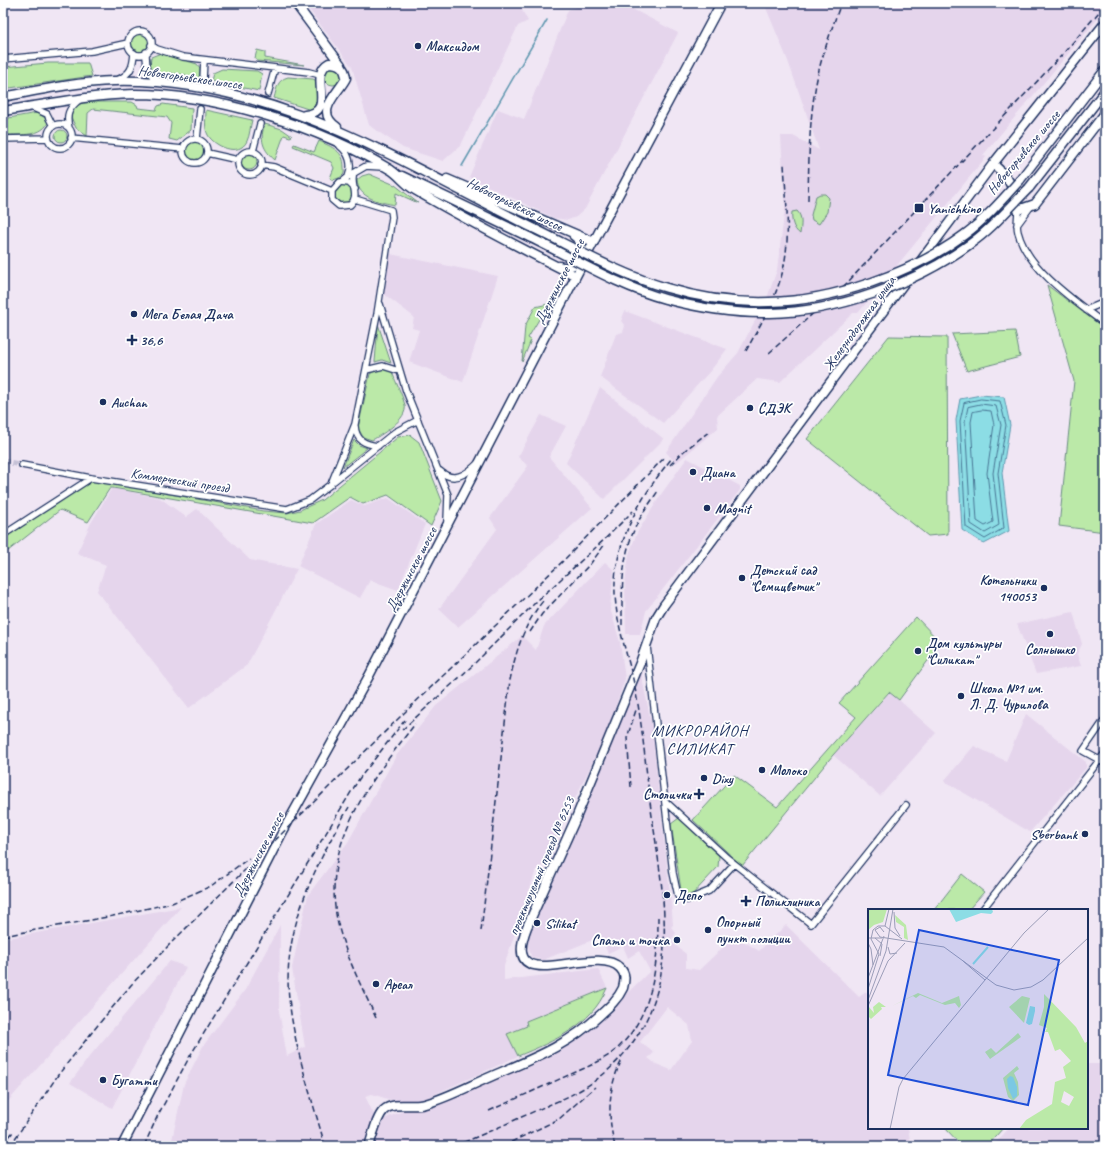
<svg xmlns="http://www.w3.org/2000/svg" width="1108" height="1149" font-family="Caveat,sans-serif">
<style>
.built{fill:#e5d5ec;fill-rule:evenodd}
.green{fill:#bbe9a8;stroke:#6b8c83}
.water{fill:#8cdde5;stroke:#5f97af}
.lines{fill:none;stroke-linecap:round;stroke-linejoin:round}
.shore{stroke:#487594;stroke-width:1}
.stream{stroke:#5f97af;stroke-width:1.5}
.street-tunnel{stroke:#c5c1d6;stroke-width:5.5;stroke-dasharray:5.5 3;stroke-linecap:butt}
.street-casing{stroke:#1b2f5e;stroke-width:8}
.secondary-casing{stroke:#1b2f5e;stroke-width:11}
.street{stroke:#fff;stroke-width:5.5}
.secondary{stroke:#fff;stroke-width:8}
.rail{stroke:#1b2f5e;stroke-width:1.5;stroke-dasharray:6 3;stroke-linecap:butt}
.secondary-bridge-casing{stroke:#1b2f5e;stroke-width:11;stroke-linecap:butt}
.secondary-bridge{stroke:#fff;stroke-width:8}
.poi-dot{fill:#1b2f5e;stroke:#fff;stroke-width:1.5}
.labels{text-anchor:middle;stroke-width:3.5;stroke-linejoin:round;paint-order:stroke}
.poi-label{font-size:14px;font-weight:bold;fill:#1b2f5e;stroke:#fff;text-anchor:start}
.street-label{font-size:14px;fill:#1b2f5e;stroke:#fff}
.quarter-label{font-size:16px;letter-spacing:1px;fill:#1b2f5e;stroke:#fff}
.inset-river{fill:none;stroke:#8cdde5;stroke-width:2}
.inset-road{fill:none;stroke:#9b9db8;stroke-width:1}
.view{fill:#1d4ed8;fill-opacity:0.15;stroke:#1d4ed8;stroke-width:2}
.inset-edge{fill:none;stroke:#1b2f5e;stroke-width:2}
</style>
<rect width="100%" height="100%" fill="#f0e6f4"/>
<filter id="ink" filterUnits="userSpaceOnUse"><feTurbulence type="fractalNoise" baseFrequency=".025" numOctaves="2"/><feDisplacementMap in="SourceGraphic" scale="8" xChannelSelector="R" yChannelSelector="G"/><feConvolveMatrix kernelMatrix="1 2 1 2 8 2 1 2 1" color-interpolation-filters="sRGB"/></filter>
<g filter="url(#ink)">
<!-- built -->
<path class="built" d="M304 3H525L522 10 528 21 518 26 461 145 443 161 403 148 374 129 369 125 352 67Z
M588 3H621L678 33 585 209 576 217 568 220 554 218 469 177 498 109 524 119 568 10Z
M764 3H1105V10L983 155 986 157 858 313H853L780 382 757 379 717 416 718 428 676 463 666 452 717 377 738 353 767 298 777 270 785 208 781 136H793L819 150 788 61Z
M390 254 498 276 463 382 409 362 419 330 412 328 414 317 384 294Z
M625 311 727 349 711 370 663 423 600 377 616 334 623 332 625 326 621 321Z
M600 388 664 439 604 499 566 463Z
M541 415 566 426 549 457 592 508 458 627 439 609 497 529 490 518 528 466 518 457Z
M687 458 740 486V490L646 611 640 634H626L625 582 629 554 637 533 662 493Z
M112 488 160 498 186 517 197 509 250 560 297 569 247 665 189 708 97 591 106 565 77 553 91 523Z
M388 498 425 524 398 590 370 580 360 598 298 566 316 524 351 500 364 506Z
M605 562 614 570 610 608 620 642 625 679 606 735 542 866 536 870 504 966V980L598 969 607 988 526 1021 527 1026 508 1034 518 1056 422 1100 397 1102 372 1094 365 1096 374 1115 365 1146H165L172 1140 184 1084 203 1046 245 990 280 925 279 1011 287 1056 305 1047 292 968 308 895 348 842 396 756 436 706 522 636 536 650 544 626Z
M1073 612 1082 644 1077 654 1081 666 1036 674 1017 624Z
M641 673 652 727 672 912 673 925 671 927 676 933 670 941 686 954V968L699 970 735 936 759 951 786 925 859 997 869 990V1128H908L911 1146H374L384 1119 405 1110 428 1106 559 1049 584 1035 650 971 639 951 628 958 623 946 608 953 600 937 543 960 531 957 527 938 625 707ZM667 1007 689 1025 692 1041 671 1070 656 1064 648 1058 654 1053 640 1042Z
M890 692 936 733 880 796 833 755Z
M1026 714 1086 762V768L1030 832 944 781 974 746 1006 761Z
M181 907 3 1107V939Z
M170 961 186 967 112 1108 70 1083 89 1057Z
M1087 1064H1105V1146H993L1009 1128H1087Z"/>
<!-- green -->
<path class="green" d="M131 43a9 9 0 1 1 18 0a9 9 0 1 1-18 0Z
M257 50 265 52V58L304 65 257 61 255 58Z
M161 53 197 64 200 68 199 80 192 79 186 75 169 73 165 77 153 71 150 67 151 57Z
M48 63H88L92 76 3 89V67Z
M324 76a9 9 0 1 1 18 0a9 9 0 1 1-18 0Z
M222 69 257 71 262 74 259 91 211 81 213 73Z
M288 77 313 79 317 81V100L313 108 308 109 274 98C277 88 277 80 288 77Z
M84 102H132L137 105 138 108 156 110 158 106 163 104 192 108 191 130 177 141 169 139 171 123 167 117 93 109 88 113 87 136 76 128 71 117 74 108Z
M206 110 252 120C250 127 250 135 247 141 239 158 214 146 208 135 204 128 206 118 206 110Z
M37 113 44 117 48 123C40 138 17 134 3 135V119Z
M265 124 282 129 292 136 290 137 284 135 275 160C263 150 259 139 265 124Z
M55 136a6 6 0 1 1 12 0a6 6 0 1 1-12 0Z
M319 141C332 147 344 151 344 167 344 170 345 174 342 176 340 178 336 179 333 180L330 178 334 168 331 162 293 146 294 144 314 152Z
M186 151a9 9 0 1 1 18 0a9 9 0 1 1-18 0Z
M241 162a8 8 0 1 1 16 0a8 8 0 1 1-16 0Z
M369 174 395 185 418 203 396 193 395 205C381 202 358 199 357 180L362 176Z
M334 194a9 9 0 1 1 18 0a9 9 0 1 1-18 0Z
M820 194H825L829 198 827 212 819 224 812 220 811 215 816 196Z
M797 211C803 217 801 226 800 234 793 229 791 220 792 212Z
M1047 285 1105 329V532L1059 526 1074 381Z
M548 304 528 338 531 340 522 362 525 326 535 307Z
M378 324 391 363 382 360 375 362Z
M1015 331 1020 357 967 371 952 334Z
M889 336 947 337 948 534 928 536 807 439Z
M385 369 392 372C396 383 402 394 405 405 408 419 383 434 372 440L363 437 358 428 370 374 376 370Z
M410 435 419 442 442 501 431 526 388 495 363 504 350 497 313 523 113 488H110L88 522 60 510 3 555V539L93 480 263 511 287 513 300 510 322 500 398 437Z
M354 440 359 445 367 448 343 467Z
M916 617 941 643 899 700 889 692 833 755 742 866 693 820 734 775 777 807 856 717 839 703Z
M679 818 719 856 718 867 691 896H685L681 890 671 824Z
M962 874 984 892 968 910H934Z
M607 988C591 1026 554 1041 518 1056L507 1034 527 1026 526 1021Z
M945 1128H1003L988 1145 962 1146Z"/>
<!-- water -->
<path class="water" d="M981 395 1004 397 1010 425 1002 473 1009 531 984 544 962 530 956 420 960 399Z"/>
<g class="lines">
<!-- shore -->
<path class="shore" d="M981 399 1000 401 1006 425 998 473 1004 528 985 539 966 527 960 421 964 403Z
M981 404 996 406 1001 425 993 473 999 525 985 533 971 524 965 421 968 407Z
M982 410 991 411 994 425 987 473 993 522 985 526 977 521 971 422 973 412Z"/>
<!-- stream -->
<path class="stream" d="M462 166 547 20"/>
<!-- street-tunnel -->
<path class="street-tunnel" d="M200 109 203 80
M260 124 268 94
M3 461 22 465"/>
<defs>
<path id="street" d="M128 43a12 12 0 1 1 24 0a12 12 0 1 1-24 0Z
M151 45 157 49 183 57 309 72 320 75
M146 52C146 66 147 76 161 81
M3 59 92 51 128 43
M117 80C131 74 133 67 134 53
M203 80 204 60
M268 94 275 68
M31 107 47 114 53 126
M48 136a12 12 0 1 1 24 0a12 12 0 1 1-24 0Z
M69 128C66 115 68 109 79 100
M71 138 183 149
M183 151a12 12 0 1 1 24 0a12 12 0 1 1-24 0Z
M3 139 48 138
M197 139 200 109
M340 146C349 153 353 165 348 177L342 182
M253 151 260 124
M238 163a12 12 0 1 1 24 0a12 12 0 1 1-24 0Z
M207 153 238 160
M261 165 274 167 332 191
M355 189 349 183 340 182 332 191V200L339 206 350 205C361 195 349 185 354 173L366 166 382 167
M1018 210C1018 217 1016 225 1018 232 1027 269 1076 302 1105 324
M1017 225 1031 206
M380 304 406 391 448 495 447 521
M1086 310 1105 302
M366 370 383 366 399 371
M355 426C356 441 365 444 378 446
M22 465 91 478
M440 471C453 483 466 475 477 464
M334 481 395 432 418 420
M3 535 91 478 287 509 310 500 331 484 355 424 377 314 392 217 391 210 355 199
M647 646 673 873 678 896 687 900 709 891 734 864
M1105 719 1083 751 1105 763
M665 801 727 858 811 924 906 805
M982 910 1105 753"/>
<path id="secondary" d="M295 3 341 65
M3 97C40 90 77 82 114 81 270 77 401 162 535 229
M3 111C47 104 90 95 135 94 218 94 320 127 391 170 400 176 406 185 415 190 468 221 522 249 576 276
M305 115C338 112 307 75 329 63 340 63 345 68 346 78 339 93 313 111 337 127
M993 164C1012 180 1012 186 1018 210L1035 204 1105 113
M402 176 531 238
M447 179 594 242
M1020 180 1105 70
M1029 188 1105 91
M559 266C578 273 591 247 574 236
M122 1146 282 833 369 676 604 222 721 3
M369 1146C373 1135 376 1118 384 1110 394 1101 413 1108 425 1104 447 1098 469 1086 490 1077 531 1059 566 1047 600 1015 609 1007 618 999 623 988 625 980 626 974 620 968 595 942 498 1001 527 927L576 818 640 663 656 618 664 605 993 164 1105 23"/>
</defs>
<!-- street casing -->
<use href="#street" class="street-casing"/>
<!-- secondary casing -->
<use href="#secondary" class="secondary-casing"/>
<!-- street -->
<use href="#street" class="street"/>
<!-- secondary -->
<use href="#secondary" class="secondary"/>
<!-- rail -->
<path class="rail" d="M808 200C809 154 809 106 821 62 827 42 834 22 841 3
M746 351C760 325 776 299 783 270 791 236 786 199 784 164
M769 353 847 283 1062 55 1105 5
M670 465 684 451 710 431
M622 625C622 591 621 559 635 528 641 515 650 503 658 491
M530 632 542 614 591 563 605 544
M402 730 472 666 538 600 605 539 633 511
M631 787 627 738 636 710
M481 931 510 680C516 651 524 624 543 601
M3 936 113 916 172 903 211 886 249 858
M376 1018C363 989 347 959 339 928 318 847 368 784 415 724
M489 1111C513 1100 538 1089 562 1078 582 1069 605 1061 620 1046 654 1012 658 962 658 917
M3 1144 13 1132
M10 1146 58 1075 93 1031 131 985 170 944 403 714 563 561 665 457
M144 1146 158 1115 190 1056 359 779 405 720
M325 1146C312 1098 294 1048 289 998 282 930 316 864 349 807
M455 1146C482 1135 508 1123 535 1111 562 1099 583 1092 606 1072 689 998 663 898 650 802 645 762 642 718 633 679 624 642 611 609 616 570 622 528 646 490 672 458
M503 1146 559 1119 595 1087
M615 1146C607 1117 608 1086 622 1060"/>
<defs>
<path id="secondary-bridge" d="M535 229C578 250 621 275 667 288 700 298 735 303 769 302 833 301 913 273 964 235 985 220 1003 199 1020 180
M531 238C575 259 618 286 665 299 699 308 735 314 770 313 837 312 915 284 970 244 992 229 1010 207 1029 188"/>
</defs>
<!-- secondary-bridge casing -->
<use href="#secondary-bridge" class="secondary-bridge-casing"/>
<!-- secondary-bridge -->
<use href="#secondary-bridge" class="secondary-bridge"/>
</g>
</g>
<!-- markers -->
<g class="poi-dot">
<circle cx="418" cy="46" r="4"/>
<rect x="914" y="203" width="10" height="10" rx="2"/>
<circle cx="134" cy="314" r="4"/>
<path d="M130 334h4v4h4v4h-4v4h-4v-4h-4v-4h4z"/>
<circle cx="103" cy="402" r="4"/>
<circle cx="750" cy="408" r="4"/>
<circle cx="693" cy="472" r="4"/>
<circle cx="707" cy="508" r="4"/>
<circle cx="742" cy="578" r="4"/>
<circle cx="1044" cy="588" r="4"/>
<circle cx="1050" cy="634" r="4"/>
<circle cx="918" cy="651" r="4"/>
<circle cx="961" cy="696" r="4"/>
<circle cx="762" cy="770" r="4"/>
<circle cx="704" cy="778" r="4"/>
<path d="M697 788h4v4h4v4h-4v4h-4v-4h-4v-4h4z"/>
<circle cx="1085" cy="834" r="4"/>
<circle cx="667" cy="895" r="4"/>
<path d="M744 895h4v4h4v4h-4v4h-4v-4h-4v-4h4z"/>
<circle cx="537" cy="923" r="4"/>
<circle cx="708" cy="930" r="4"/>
<circle cx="677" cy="940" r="4"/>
<circle cx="376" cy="984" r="4"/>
<circle cx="103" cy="1080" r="4"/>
</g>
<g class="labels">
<!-- poi labels -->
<g class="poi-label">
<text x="426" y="51">Максидом</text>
<text x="928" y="213">Yanichkino</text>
<text x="142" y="319">Мега Белая Дача</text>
<text x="140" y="345">36,6</text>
<text x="111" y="407">Auchan</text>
<text x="758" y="413">СДЭК</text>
<text x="701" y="477">Диана</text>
<text x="715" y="513">Magnit</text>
<text x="750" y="575">Детский сад<tspan x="750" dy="16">"Семицветик"</tspan></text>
<text x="1036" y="585" text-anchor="end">Котельники<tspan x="1036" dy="16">140053</tspan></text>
<text x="926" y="648">Дом культуры<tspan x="926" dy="16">"Силикат"</tspan></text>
<text x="1050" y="654" text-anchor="middle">Солнышко</text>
<text x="969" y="693">Школа №1 им.<tspan x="969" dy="16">Л. Д. Чурилова</tspan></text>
<text x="770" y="775">Молоко</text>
<text x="712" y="783">Dixy</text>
<text x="691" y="799" text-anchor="end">Столички</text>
<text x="1077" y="839" text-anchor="end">Sberbank</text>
<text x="675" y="900">Депо</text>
<text x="755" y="906">Поликлиника</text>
<text x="716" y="927">Опорный<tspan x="716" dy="16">пункт полиции</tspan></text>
<text x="545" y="928">Silikat</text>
<text x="669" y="945" text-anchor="end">Спать и точка</text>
<text x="384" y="989">Ареал</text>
<text x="111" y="1085">Бугатти</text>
</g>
<!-- street labels -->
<g class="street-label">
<text transform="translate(190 77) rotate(8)" y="5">Новоегорьевское шоссе</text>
<text transform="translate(1023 152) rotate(-50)" y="5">Новоегорьевское шоссе</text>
<text transform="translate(515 204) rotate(26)" y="5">Новоегорьевское шоссе</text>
<text transform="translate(559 281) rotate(-63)" y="5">Дзержинское шоссе</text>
<text transform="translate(859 323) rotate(-54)" y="5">Железнодорожная улица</text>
<text transform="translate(180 480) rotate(9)" y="5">Коммерческий проезд</text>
<text transform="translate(411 569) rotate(-62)" y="5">Дзержинское шоссе</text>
<text transform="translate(258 854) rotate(-62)" y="5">Дзержинское шоссе</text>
<text transform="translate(541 866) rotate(-67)" y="5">проектируемый проезд № 6253</text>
</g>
<!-- quarter labels -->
<g class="quarter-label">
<text x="700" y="736">МИКРОРАЙОН<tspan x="700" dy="18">СИЛИКАТ</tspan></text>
</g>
</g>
<!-- overview -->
<g transform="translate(868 909)">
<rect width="220" height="220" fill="#f0e6f4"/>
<path d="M0 0H19L15 13 6 16 0 21ZM27 6 38 16 40 31 36 29V18L28 13ZM50 84 74 94 91 87 93 96 91 99 87 94 77 96 52 86 48 89 45 87 24 97ZM176 85 208 118 217 134 220 132V220H151L158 211 184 195 187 173 198 169 195 158 203 152 192 140 187 142 180 123H177L179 119 171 116 176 98ZM196 182 206 188 201 197 193 193ZM154 87 162 89 156 114 141 98ZM11 93 18 98H13L14 100 3 110 0 107 1 98 6 104 5 98ZM150 124 153 128 122 150 117 143 123 139 128 144ZM149 157 151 160 146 164 150 173 151 186 145 192 140 188 135 169Z" fill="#bbe9a8" fill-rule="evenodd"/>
<path d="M81 0H124L125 3 123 5 113 4 88 13ZM162 97 167 98V102L164 115 161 116 158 114ZM142 167 145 168 149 178V187L145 190 140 179 139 170Z" fill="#8cdde5"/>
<path class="inset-river" d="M105 55 120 38"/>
<path class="inset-road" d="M26 3 27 19 32 27M17 17 21 0M16 23 12 18 7 21 12 28 76 38 128 76 146 81 163 78 175 71 220 29M0 29H14M7 29 14 35 12 47M0 34 3 40 5 56M20 38 22 45 29 44M95 52 117 71M0 69 16 27M0 80 11 45 3 30 5 21 10 17H17L34 30M0 91 18 42 25 0M0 97 20 52 37 34M22 220 31 178 35 170 156 24 181 0"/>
<path class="view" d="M51 21 191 51 160 196 20 166Z"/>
<rect width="220" height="220" class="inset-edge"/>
</g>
<!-- margin -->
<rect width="1108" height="1149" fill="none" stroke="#fff" stroke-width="16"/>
<rect x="8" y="8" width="1092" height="1133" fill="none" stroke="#1b2f5e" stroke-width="1.5" filter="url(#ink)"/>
</svg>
